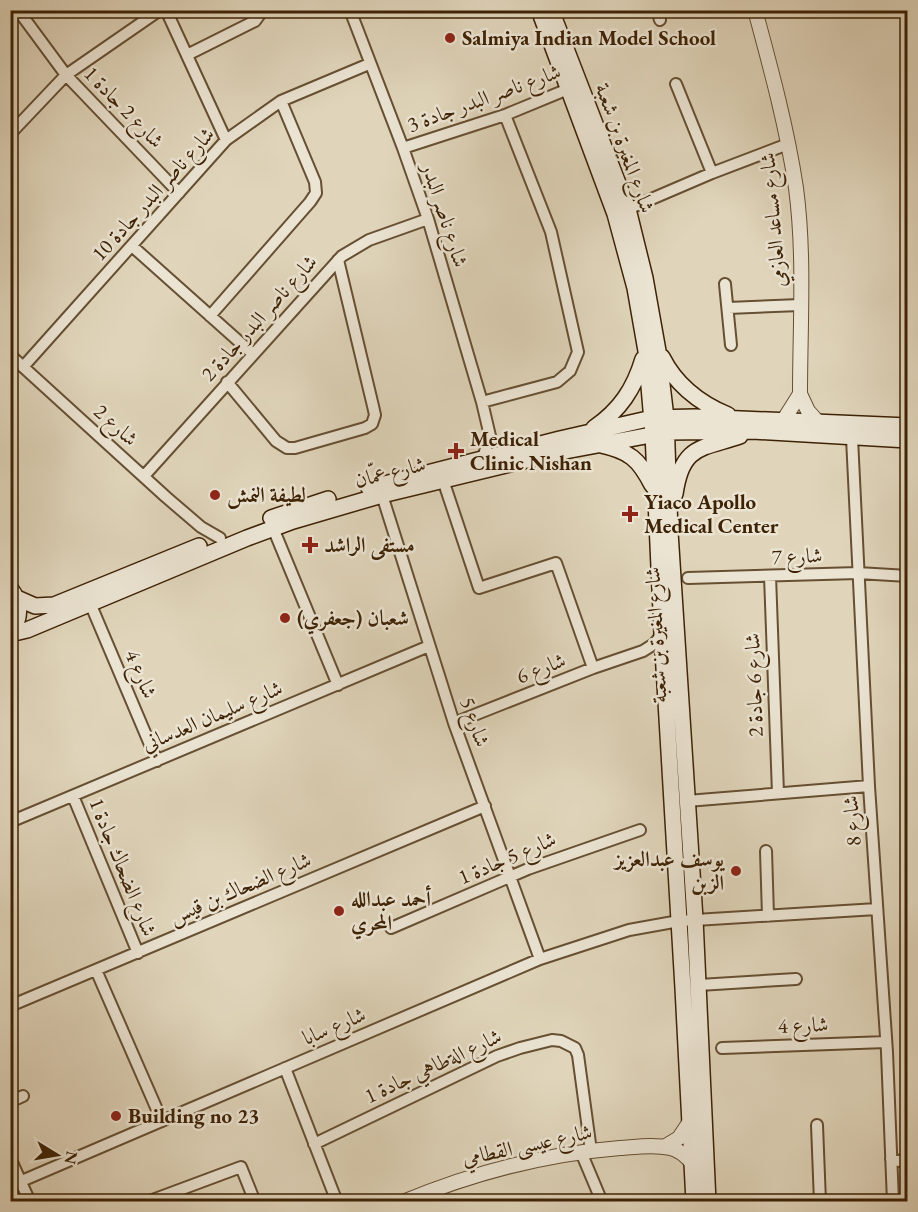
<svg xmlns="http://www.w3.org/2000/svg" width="918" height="1212" font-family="'EB Garamond',Amiri,serif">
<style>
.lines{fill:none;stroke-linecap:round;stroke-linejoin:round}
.minor-casing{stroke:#664f32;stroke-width:14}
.tertiary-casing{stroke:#664f32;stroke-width:16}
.secondary-casing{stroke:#3e2205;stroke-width:18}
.minor{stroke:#ebe4d3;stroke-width:10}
.tertiary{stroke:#ebe4d3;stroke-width:14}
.secondary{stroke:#ebe4d3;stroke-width:15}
.poi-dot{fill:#8f2418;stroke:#ebe4d3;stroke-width:2}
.labels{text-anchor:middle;stroke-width:5;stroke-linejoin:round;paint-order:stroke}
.poi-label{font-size:21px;font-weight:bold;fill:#3e2205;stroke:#ebe4d3;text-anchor:start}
.street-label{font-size:21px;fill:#3e2205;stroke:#ebe4d3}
</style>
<rect width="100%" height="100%" fill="#e0d5bb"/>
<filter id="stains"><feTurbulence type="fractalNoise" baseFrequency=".00333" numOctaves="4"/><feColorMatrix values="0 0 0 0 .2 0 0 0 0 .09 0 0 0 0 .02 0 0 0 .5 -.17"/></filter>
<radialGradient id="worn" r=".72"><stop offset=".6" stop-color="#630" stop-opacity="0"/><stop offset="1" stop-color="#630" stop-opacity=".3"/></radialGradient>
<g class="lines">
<defs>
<path id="minor" d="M18 10 66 75 179 193
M166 10 226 140
M350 10 403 148 428 219 482 402 490 436 483 458
M657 10 660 20
M187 55 255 21 263 10
M676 84 712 173
M10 134 66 75 160 10
M403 148 505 115 573 87
M628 209 712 173 788 144
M132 246 253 354
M725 284 731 345
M728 308 800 305
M210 316 310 202 316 193 315 182 281 101
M10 355 166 497 201 527 220 538
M23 367 226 140 281 101 369 64
M227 382 276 441 287 448H295L365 428 372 424 375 415 373 406 338 260
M482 402 557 382 570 371 578 352 551 232 505 115
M852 438 869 786 887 1052 893 1202
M144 476 342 256 369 240 428 219
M443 480 479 588 556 563 593 668
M382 495 454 723 540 959
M273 528 338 685
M770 576 778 793
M688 578 858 573 908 576
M90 603 157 761
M454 723 593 668 643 651 654 644 662 634
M73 796 138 953
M687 801 869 786
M10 822 429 646
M766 851 768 916
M391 928 528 869 640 830
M96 970 162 1121
M699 985 796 979
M10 1006 485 806
M722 1048 886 1042
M285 1068 337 1202
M10 1102 23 1096
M817 1125 820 1202
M314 1144 497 1056 520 1048 552 1040 561 1041 575 1048 578 1055 591 1151
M581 1152 602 1202
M10 1158 30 1202
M891 1159 899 1161 908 1158
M10 1186 540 959 629 930 679 921 877 909
M437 1188 441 1202
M147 1202 241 1167 255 1202"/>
<path id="tertiary" d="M755 10C771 69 787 128 796 188 805 256 800 326 800 394L808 411 817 421
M783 421 800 394
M664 1147 679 1138 689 1123
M403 1202C472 1173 545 1154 620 1148 636 1147 654 1144 670 1148 680 1150 686 1156 692 1163"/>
<path id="secondary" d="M539 10 615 214 635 288 646 351 653 433 662 634 683 988 694 1202
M551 10 628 209 645 278 658 351 666 418 670 532 695 919 708 1202
M662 357C676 385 699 403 728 415
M594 428C620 410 634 389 643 359
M601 445C629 451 639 459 652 485
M369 488 560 439 652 418 695 417 908 426
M675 494C682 445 701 449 740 436
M271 518 328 499
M10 588C21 602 22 619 10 633
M17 598 35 606 54 605 199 546
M10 634 27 630 247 538 293 521 382 495 560 452 667 432 753 431 908 440"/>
</defs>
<!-- minor casing -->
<use href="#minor" class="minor-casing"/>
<!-- tertiary casing -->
<use href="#tertiary" class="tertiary-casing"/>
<!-- secondary casing -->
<use href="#secondary" class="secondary-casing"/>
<!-- minor -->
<use href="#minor" class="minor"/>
<!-- tertiary -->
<use href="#tertiary" class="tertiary"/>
<!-- secondary -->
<use href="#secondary" class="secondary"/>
</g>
<!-- markers -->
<g class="poi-dot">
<circle cx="450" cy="38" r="6"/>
<path d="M453 442h6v6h6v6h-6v6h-6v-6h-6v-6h6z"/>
<circle cx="215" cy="495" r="6"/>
<path d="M627 505h6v6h6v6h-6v6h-6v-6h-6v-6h6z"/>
<path d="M307 536h6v6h6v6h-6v6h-6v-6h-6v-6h6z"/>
<circle cx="285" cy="618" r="6"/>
<circle cx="736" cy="871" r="6"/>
<circle cx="339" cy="911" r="6"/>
<circle cx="116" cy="1116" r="6"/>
</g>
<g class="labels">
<!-- poi labels -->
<g class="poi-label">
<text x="462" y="45">Salmiya Indian Model School</text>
<text x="470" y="446">Medical<tspan x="470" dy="24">Clinic Nishan</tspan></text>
<text x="227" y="502">لطيفة النمش</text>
<text x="644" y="509">Yiaco Apollo<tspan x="644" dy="24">Medical Center</tspan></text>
<text x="324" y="552">مستفى الراشد</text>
<text x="297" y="625">شعبان (جعفري)</text>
<text x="724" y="866" text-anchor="end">يوسف عبدالعزيز<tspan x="724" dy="24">الزبن</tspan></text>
<text x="351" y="906">أحمد عبدالله<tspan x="351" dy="24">المحري</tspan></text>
<text x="128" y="1123">Building no 23</text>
</g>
<!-- street labels -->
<g class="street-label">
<text transform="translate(484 98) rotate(-20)" y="7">شارع ناصر البدر جادة 3</text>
<text transform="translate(124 107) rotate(46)" y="7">شارع 2 جادة 1</text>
<text transform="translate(625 148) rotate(70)" y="7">شارع المغيرة بن شعبة</text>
<text transform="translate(153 194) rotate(-48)" y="7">شارع ناصر البدر جادة 10</text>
<text transform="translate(445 215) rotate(72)" y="7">شارع ناصر البدر</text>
<text transform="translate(773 220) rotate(-95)" y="7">شارع مساعد العازمي</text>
<text transform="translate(259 318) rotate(-48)" y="7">شارع ناصر البدر جادة 2</text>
<text transform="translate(116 425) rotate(42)" y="7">شارع 2</text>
<text transform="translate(390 472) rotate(-14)" y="7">شارع عمّان</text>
<text transform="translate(797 556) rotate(-2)" y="7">شارع 7</text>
<text transform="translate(656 635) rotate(-93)" y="7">شارع المغيرة بن شعبة</text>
<text transform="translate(541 668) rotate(-21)" y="7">شارع 6</text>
<text transform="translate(141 674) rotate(67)" y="7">شارع 4</text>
<text transform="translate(754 685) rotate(-92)" y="7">شارع 6 جادة 2</text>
<text transform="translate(212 716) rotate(-23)" y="7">شارع سليمان العدساني</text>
<text transform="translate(475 722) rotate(71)" y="7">شارع 5</text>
<text transform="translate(852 821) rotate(-94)" y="7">شارع 8</text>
<text transform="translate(507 858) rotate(-23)" y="7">شارع 5 جادة 1</text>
<text transform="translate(123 867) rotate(68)" y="7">شارع الضحاك جادة 1</text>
<text transform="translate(240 888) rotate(-23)" y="7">شارع الضحاك بن قيس</text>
<text transform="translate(803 1025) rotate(-2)" y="7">شارع 4</text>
<text transform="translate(334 1026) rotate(-23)" y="7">شارع سابا</text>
<text transform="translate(433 1066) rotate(-25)" y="7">شارع الةطاهي جادة 1</text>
<text transform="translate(527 1145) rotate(-12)" y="7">شارع عيسى القطامي</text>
</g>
</g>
<!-- margin -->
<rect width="918" height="1212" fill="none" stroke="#e0d5bb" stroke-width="36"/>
<rect x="12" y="12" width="894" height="1188" fill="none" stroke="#3e2205" stroke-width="3"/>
<rect x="18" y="18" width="882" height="1176" fill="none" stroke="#3e2205" stroke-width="1.5"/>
<!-- north arrow -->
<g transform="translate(57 1155) rotate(101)" stroke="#ebe4d3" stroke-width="4.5" paint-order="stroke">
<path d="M0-4.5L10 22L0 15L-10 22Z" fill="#3e2205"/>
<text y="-9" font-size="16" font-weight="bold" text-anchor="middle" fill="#3e2205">N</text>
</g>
<rect width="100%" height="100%" filter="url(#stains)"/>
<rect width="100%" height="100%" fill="url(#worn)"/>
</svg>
